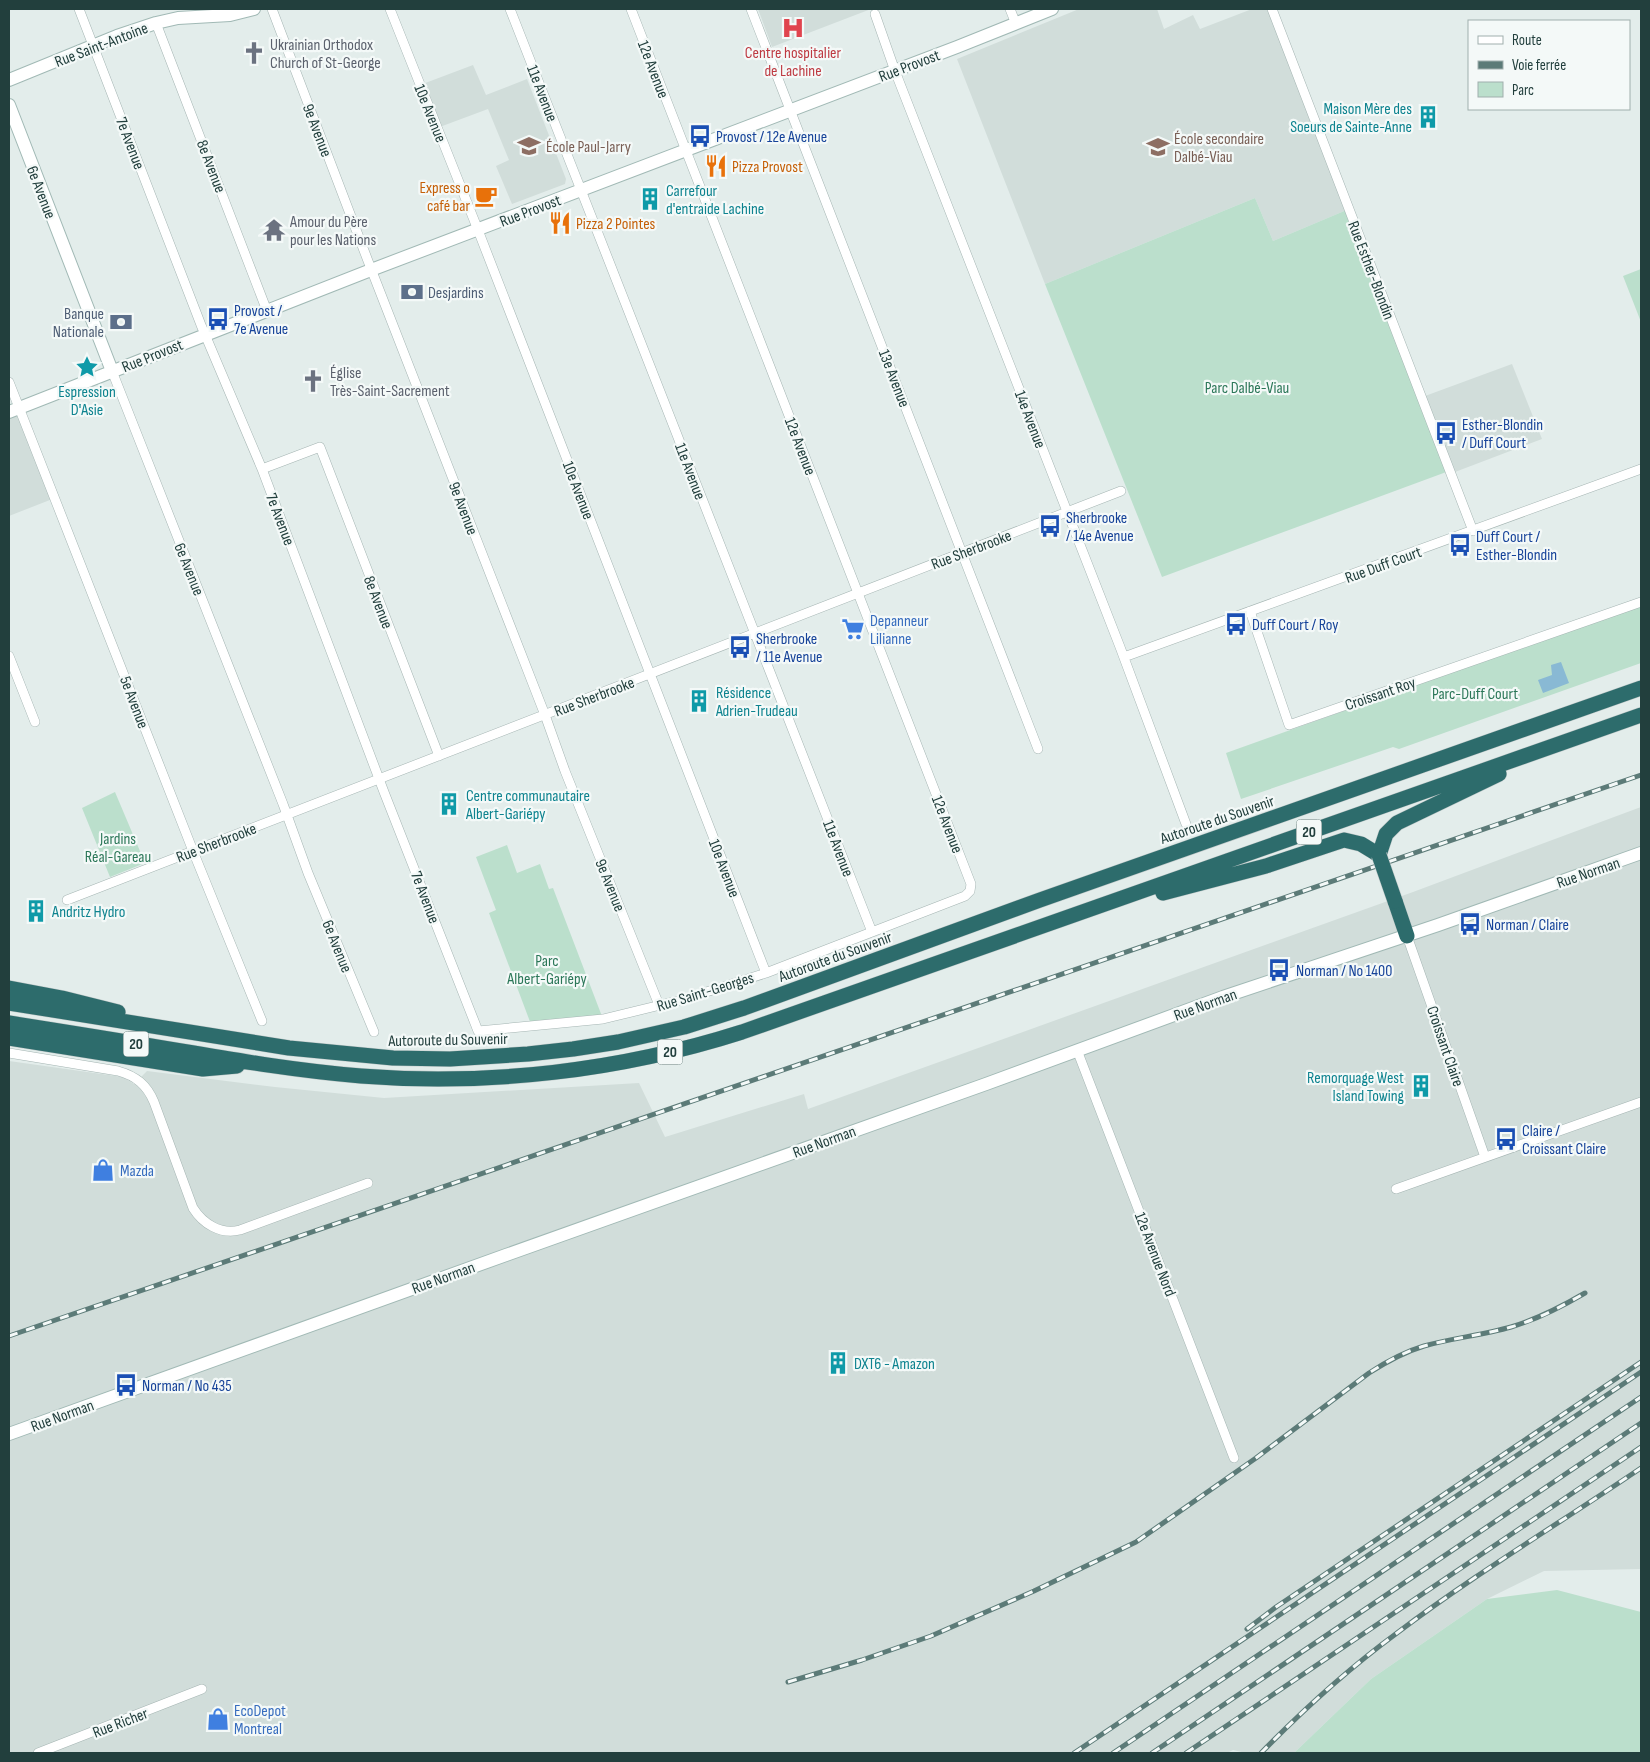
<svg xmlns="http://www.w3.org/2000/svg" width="1650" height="1762" font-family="'Sofia Sans Condensed',sans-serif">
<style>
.built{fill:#d1ddda}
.green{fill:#bbdfcc}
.water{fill:#89b9d4}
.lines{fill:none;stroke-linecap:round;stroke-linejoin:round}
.street-casing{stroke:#a5b5b3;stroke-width:10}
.secondary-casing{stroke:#a1b9b5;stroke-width:14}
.highway-casing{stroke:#c1c9c9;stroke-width:16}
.street{stroke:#fff;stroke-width:9}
.secondary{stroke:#fff;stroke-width:12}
.highway{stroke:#2d6c6c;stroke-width:15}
.rail-casing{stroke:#5c7b78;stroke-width:5}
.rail{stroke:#f4f9f8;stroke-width:3;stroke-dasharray:9;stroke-linecap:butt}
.highway-bridge-casing{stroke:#c1c9c9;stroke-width:16;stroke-linecap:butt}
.highway-bridge{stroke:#2d6c6c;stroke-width:15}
.labels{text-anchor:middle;stroke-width:4.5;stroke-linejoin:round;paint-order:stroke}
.shield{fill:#f4f9f8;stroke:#617775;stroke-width:1}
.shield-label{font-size:15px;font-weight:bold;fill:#223f3d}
.street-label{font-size:16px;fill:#223f3d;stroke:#f4f9f8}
.worship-label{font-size:16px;fill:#5b616d;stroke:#f4f9f8;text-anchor:start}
.health-label{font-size:16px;fill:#be3a42;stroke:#f4f9f8}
.culture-label{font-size:16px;fill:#0d838f;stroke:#f4f9f8;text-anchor:start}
.transit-label{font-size:16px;fill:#164399;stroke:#f4f9f8;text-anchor:start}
.education-label{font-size:16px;fill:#785e54;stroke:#f4f9f8;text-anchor:start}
.food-label{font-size:16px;fill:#c56008;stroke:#f4f9f8;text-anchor:start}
.service-label{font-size:16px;fill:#4e5e75;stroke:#f4f9f8;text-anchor:start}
.park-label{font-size:16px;fill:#2b7758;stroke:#f4f9f8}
.shop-label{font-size:16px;fill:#366cbe;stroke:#f4f9f8;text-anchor:start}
</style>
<rect width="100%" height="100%" fill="#e3edeb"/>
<!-- built -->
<path class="built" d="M758 9H871L772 47Z
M1079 9H1157L1164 29 1193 15 1200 29 1252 9H1268L1349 209 1273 241 1255 198 1045 284 957 59Z
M473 65 486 95 527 79 566 179 565 184 512 204 496 166 509 160 488 109 437 128 420 85Z
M1512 364 1542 439 1455 472 1425 396Z
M19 408 55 498 9 516V412Z
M1641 807V1569L1544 1571 1487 1599 1371 1679 1294 1753H1246L1233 1750 1227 1753H9V1061L123 1077 134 1084 147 1071 275 1087 384 1098 639 1083 665 1137 804 1094 808 1109 1413 892Z"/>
<!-- green -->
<path class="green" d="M1255 198 1273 241 1349 209 1449 471 1162 577 1045 284Z
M1641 269V322L1623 276Z
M1641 605V663L1399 749 1393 747 1241 799 1226 753Z
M115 792 145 863 110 877 82 808Z
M507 845 517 873 540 864 549 889 553 888 603 1019 532 1027 489 913 496 910 476 857Z
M1557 1590 1641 1612V1753H1294L1371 1679 1487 1599Z"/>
<!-- water -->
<path class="water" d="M1561 662 1569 683 1543 693 1538 680 1552 675 1551 665Z"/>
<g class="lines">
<defs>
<path id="street" d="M79 9 201 325 262 469 384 792 478 1031 603 1019 681 1000 766 973 965 896 970 891 971 884 631 9
M272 9 368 261 545 715 565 771 659 1005
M390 9 478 230 766 973
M510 9 872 932
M751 9 1038 749
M1010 9 1016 24
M1272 9 1473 531
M875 14 895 71 1120 647 1186 824
M156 23 267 311
M112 371 283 804 308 873 374 1032
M9 382 193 851 262 1021
M262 469 320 447 439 756
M1250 611 1289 725 1641 602
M9 656 35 722
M1124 657 1641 469
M67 900 1121 491
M1407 936 1485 1157
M1077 1050 1234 1458
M9 1053 118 1071C136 1076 147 1085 154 1102L193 1208C203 1224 221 1235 240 1230L368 1183
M1396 1189 1641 1102
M38 1753 202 1689"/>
<path id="secondary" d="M9 80 117 36 156 23 178 18 230 15 254 9
M9 105 112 371
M9 412 371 270 957 47 1052 9
M9 1434 506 1255 986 1084 1223 997 1438 925 1641 853"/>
<path id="highway" d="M1163 893 1266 866 1344 840 1361 844 1379 855 1386 834 1397 823 1499 774
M1395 901 1407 936
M9 988 62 998 118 1012
M9 1003 289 1048 393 1058 450 1059 528 1054 573 1049 618 1042 684 1027 744 1008 1040 900 1641 688
M9 1023C66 1032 123 1041 181 1051 240 1061 300 1071 361 1076 488 1086 620 1071 742 1032L1641 715
M9 1038 203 1069 237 1066"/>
</defs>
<!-- street casing -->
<use href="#street" class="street-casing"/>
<!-- secondary casing -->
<use href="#secondary" class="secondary-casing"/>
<!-- highway casing -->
<use href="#highway" class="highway-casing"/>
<!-- street -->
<use href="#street" class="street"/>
<!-- secondary -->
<use href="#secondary" class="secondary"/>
<!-- highway -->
<use href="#highway" class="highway"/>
<defs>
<path id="rail" d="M9 1336 1641 775
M1247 1629 1276 1607 1641 1362
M788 1682 862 1660 931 1636 1034 1591 1136 1542 1256 1458 1369 1373C1386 1362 1404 1352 1424 1346 1453 1338 1483 1335 1511 1327 1538 1319 1561 1307 1585 1293
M1074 1753 1641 1372
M1113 1753 1641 1397
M1152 1753 1641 1423
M1186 1753 1641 1447
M1261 1753C1303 1710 1348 1669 1397 1633 1475 1574 1560 1523 1641 1468"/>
</defs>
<!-- rail casing -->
<use href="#rail" class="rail-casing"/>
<!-- rail -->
<use href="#rail" class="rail"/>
<defs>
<path id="highway-bridge" d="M1379 855 1395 901"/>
</defs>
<!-- highway-bridge casing -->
<use href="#highway-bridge" class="highway-bridge-casing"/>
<!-- highway-bridge -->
<use href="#highway-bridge" class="highway-bridge"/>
</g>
<!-- icons -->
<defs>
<symbol id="hospital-bare" viewBox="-9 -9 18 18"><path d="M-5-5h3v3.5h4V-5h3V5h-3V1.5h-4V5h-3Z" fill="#e0444e" stroke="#f4f9f8" stroke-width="2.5" paint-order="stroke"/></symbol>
<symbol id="church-bare" viewBox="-9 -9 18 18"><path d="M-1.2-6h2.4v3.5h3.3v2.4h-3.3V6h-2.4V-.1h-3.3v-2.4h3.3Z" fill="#6b7280" stroke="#f4f9f8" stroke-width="2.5" paint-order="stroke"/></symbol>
<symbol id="building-bare" viewBox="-9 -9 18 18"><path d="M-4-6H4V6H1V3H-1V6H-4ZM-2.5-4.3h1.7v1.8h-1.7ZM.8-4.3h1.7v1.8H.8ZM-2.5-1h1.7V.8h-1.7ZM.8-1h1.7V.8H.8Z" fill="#0f9aa8" stroke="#f4f9f8" stroke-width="2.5" paint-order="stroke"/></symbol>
<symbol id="bus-bare" viewBox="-9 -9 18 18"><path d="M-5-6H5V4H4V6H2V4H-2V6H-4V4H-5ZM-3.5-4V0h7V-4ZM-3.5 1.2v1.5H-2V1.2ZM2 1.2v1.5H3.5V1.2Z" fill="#1a4fb4" stroke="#f4f9f8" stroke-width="2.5" paint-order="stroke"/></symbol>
<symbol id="school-bare" viewBox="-9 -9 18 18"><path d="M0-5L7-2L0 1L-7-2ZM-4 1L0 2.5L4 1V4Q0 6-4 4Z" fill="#8d6e63" stroke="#f4f9f8" stroke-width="2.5" paint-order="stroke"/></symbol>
<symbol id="restaurant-bare" viewBox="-9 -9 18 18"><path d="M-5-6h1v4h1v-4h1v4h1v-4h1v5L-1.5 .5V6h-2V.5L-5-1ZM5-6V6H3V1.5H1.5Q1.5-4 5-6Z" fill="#e8710a" stroke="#f4f9f8" stroke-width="2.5" paint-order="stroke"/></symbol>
<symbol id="cafe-bare" viewBox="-9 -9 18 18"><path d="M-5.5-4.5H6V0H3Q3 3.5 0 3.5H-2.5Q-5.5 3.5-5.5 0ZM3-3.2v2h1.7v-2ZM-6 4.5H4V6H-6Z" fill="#e8710a" stroke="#f4f9f8" stroke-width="2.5" paint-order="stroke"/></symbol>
<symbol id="temple-bare" viewBox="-9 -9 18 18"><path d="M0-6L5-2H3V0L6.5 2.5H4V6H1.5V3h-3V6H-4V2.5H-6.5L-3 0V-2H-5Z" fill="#6b7280" stroke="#f4f9f8" stroke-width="2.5" paint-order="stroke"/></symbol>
<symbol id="bank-bare" viewBox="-9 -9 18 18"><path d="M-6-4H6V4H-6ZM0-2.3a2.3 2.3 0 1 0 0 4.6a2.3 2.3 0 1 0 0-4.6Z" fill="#5c6f8a" stroke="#f4f9f8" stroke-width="2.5" paint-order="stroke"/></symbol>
<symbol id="sight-bare" viewBox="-9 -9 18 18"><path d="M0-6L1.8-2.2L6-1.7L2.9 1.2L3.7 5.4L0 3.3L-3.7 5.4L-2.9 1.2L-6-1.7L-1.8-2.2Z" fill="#0f9aa8" stroke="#f4f9f8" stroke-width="2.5" paint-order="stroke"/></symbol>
<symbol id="supermarket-bare" viewBox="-9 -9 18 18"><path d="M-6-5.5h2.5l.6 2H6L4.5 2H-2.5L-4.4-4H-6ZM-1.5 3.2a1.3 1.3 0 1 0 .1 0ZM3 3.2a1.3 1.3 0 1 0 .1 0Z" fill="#3f7fe0" stroke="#f4f9f8" stroke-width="2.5" paint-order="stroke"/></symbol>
<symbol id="shop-bare" viewBox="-9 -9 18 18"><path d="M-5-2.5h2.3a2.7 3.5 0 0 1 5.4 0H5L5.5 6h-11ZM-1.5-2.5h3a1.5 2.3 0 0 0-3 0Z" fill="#3f7fe0" stroke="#f4f9f8" stroke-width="2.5" paint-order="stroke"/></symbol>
</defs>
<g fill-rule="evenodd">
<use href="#hospital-bare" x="777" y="12" width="32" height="32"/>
<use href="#church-bare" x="238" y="37" width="32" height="32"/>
<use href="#building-bare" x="1412" y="101" width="32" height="32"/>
<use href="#bus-bare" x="684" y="120" width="32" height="32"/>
<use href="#school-bare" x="513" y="130" width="32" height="32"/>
<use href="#school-bare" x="1142" y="131" width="32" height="32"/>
<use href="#restaurant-bare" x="700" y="150" width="32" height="32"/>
<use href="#cafe-bare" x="470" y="180" width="32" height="32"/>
<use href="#building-bare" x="634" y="183" width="32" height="32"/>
<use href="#restaurant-bare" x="544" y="207" width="32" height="32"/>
<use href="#temple-bare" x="258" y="214" width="32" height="32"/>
<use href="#bank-bare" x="396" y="276" width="32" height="32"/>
<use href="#bus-bare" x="202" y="303" width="32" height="32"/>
<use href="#bank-bare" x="105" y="306" width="32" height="32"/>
<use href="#sight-bare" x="71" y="351" width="32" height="32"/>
<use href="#church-bare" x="297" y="365" width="32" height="32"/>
<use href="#bus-bare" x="1430" y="417" width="32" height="32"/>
<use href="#bus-bare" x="1034" y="510" width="32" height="32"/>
<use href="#bus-bare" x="1444" y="529" width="32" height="32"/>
<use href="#bus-bare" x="1220" y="608" width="32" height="32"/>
<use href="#supermarket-bare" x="837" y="613" width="32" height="32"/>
<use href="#bus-bare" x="724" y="631" width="32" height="32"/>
<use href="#building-bare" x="683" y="685" width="32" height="32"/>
<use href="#building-bare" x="433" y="788" width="32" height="32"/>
<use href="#building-bare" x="20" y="895" width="32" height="32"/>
<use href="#bus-bare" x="1454" y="908" width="32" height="32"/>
<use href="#bus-bare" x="1263" y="954" width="32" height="32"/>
<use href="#building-bare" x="1405" y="1070" width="32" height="32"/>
<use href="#bus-bare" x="1490" y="1123" width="32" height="32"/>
<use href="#shop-bare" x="87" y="1154" width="32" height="32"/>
<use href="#building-bare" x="822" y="1347" width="32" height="32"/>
<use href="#bus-bare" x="110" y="1369" width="32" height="32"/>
<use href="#shop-bare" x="202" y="1703" width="32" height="32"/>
</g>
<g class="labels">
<!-- shield labels -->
<g class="shield">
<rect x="1296.5" y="819.5" width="25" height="25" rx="4"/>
<rect x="123.5" y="1031.5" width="25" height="25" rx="4"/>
<rect x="657.5" y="1039.5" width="25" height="25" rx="4"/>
</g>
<g class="shield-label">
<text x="1309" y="837">20</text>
<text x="136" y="1049">20</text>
<text x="670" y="1057">20</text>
</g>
<!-- street labels -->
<g class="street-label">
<text transform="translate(101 44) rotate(-21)" y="6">Rue Saint-Antoine</text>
<text transform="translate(909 65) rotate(-21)" y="6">Rue Provost</text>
<text transform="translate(654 69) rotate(69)" y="6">12e Avenue</text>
<text transform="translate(543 93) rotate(69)" y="6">11e Avenue</text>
<text transform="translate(431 113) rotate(68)" y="6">10e Avenue</text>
<text transform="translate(318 130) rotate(69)" y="6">9e Avenue</text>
<text transform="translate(131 143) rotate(69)" y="6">7e Avenue</text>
<text transform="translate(212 166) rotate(69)" y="6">8e Avenue</text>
<text transform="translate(42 192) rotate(69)" y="6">6e Avenue</text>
<text transform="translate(530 210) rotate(-21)" y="6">Rue Provost</text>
<text transform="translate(1372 270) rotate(69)" y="6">Rue Esther-Blondin</text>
<text transform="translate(152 355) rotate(-22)" y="6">Rue Provost</text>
<text transform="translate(895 378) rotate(69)" y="6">13e Avenue</text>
<text transform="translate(1031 419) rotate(69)" y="6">14e Avenue</text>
<text transform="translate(801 446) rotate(69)" y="6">12e Avenue</text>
<text transform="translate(691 471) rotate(69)" y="6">11e Avenue</text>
<text transform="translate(579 490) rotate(69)" y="6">10e Avenue</text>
<text transform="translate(464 508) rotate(69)" y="6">9e Avenue</text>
<text transform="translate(281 519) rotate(69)" y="6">7e Avenue</text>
<text transform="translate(971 549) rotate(-21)" y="6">Rue Sherbrooke</text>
<text transform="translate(1383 564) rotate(-20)" y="6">Rue Duff Court</text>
<text transform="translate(190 569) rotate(68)" y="6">6e Avenue</text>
<text transform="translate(379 602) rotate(69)" y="6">8e Avenue</text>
<text transform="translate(1380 693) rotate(-19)" y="6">Croissant Roy</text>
<text transform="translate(594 696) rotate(-21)" y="6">Rue Sherbrooke</text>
<text transform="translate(135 702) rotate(69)" y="6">5e Avenue</text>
<text transform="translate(1217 819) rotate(-19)" y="6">Autoroute du Souvenir</text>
<text transform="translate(948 824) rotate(69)" y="6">12e Avenue</text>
<text transform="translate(216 842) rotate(-21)" y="6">Rue Sherbrooke</text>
<text transform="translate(839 848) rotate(69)" y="6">11e Avenue</text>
<text transform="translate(725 868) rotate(69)" y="6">10e Avenue</text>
<text transform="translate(1588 872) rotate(-19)" y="6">Rue Norman</text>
<text transform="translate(611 885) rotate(68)" y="6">9e Avenue</text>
<text transform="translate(426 897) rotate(69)" y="6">7e Avenue</text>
<text transform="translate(338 946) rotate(68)" y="6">6e Avenue</text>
<text transform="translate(835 956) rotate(-20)" y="6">Autoroute du Souvenir</text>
<text transform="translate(705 991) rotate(-17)" y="6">Rue Saint-Georges</text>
<text transform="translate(1205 1004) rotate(-20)" y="6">Rue Norman</text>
<text transform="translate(448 1039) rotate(-1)" y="6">Autoroute du Souvenir</text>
<text transform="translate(1446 1046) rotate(71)" y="6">Croissant Claire</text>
<text transform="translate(824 1141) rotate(-20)" y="6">Rue Norman</text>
<text transform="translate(1156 1254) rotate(69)" y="6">12e Avenue Nord</text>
<text transform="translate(443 1277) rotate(-20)" y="6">Rue Norman</text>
<text transform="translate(62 1415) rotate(-20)" y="6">Rue Norman</text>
<text transform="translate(120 1722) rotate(-21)" y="6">Rue Richer</text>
</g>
<!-- worship labels -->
<g class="worship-label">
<text x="270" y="50">Ukrainian Orthodox<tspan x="270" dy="18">Church of St-George</tspan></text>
<text x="290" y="227">Amour du Père<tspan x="290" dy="18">pour les Nations</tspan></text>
<text x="330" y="378">Église<tspan x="330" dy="18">Très-Saint-Sacrement</tspan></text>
</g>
<!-- health labels -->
<g class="health-label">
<text x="793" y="58">Centre hospitalier<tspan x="793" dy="18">de Lachine</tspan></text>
</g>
<!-- culture labels -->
<g class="culture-label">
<text x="1412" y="114" text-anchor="end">Maison Mère des<tspan x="1412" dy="18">Soeurs de Sainte-Anne</tspan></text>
<text x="666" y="196">Carrefour<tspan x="666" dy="18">d'entraide Lachine</tspan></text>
<text x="87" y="397" text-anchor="middle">Espression<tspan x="87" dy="18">D'Asie</tspan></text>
<text x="716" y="698">Résidence<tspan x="716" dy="18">Adrien-Trudeau</tspan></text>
<text x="466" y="801">Centre communautaire<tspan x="466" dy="18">Albert-Gariépy</tspan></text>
<text x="52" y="917">Andritz Hydro</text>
<text x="1404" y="1083" text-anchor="end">Remorquage West<tspan x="1404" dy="18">Island Towing</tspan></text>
<text x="854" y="1369">DXT6 - Amazon</text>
</g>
<!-- transit labels -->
<g class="transit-label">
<text x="716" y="142">Provost / 12e Avenue</text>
<text x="234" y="316">Provost /<tspan x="234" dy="18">7e Avenue</tspan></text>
<text x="1462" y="430">Esther-Blondin<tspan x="1462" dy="18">/ Duff Court</tspan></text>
<text x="1066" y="523">Sherbrooke<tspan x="1066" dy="18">/ 14e Avenue</tspan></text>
<text x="1476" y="542">Duff Court /<tspan x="1476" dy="18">Esther-Blondin</tspan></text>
<text x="1252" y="630">Duff Court / Roy</text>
<text x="756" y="644">Sherbrooke<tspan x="756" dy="18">/ 11e Avenue</tspan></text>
<text x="1486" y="930">Norman / Claire</text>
<text x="1296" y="976">Norman / No 1400</text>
<text x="1522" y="1136">Claire /<tspan x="1522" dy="18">Croissant Claire</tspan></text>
<text x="142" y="1391">Norman / No 435</text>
</g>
<!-- education labels -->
<g class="education-label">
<text x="1174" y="144">École secondaire<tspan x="1174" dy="18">Dalbé-Viau</tspan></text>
<text x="546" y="152">École Paul-Jarry</text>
</g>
<!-- food labels -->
<g class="food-label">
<text x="732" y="172">Pizza Provost</text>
<text x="470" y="193" text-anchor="end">Express o<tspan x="470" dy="18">café bar</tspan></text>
<text x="576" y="229">Pizza 2 Pointes</text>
</g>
<!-- service labels -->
<g class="service-label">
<text x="428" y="298">Desjardins</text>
<text x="104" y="319" text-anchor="end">Banque<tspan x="104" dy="18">Nationale</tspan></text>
</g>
<!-- park labels -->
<g class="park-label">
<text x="1247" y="393">Parc Dalbé-Viau</text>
<text x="1475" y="699">Parc-Duff Court</text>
<text x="118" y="844">Jardins<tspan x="118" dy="18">Réal-Gareau</tspan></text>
<text x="547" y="966">Parc<tspan x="547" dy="18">Albert-Gariépy</tspan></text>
</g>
<!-- shop labels -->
<g class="shop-label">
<text x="870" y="626">Depanneur<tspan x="870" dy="18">Lilianne</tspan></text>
<text x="120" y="1176">Mazda</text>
<text x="234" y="1716">EcoDepot<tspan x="234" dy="18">Montreal</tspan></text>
</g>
</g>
<!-- border -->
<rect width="1650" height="1762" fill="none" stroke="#223f3d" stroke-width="20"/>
<!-- legend -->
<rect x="1468" y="20" width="162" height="90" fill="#f4f9f8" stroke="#a0afad"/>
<rect x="1478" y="36" width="25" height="8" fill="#ffffff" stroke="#a0afad"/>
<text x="1512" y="45" font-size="15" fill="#223f3d">Route</text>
<rect x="1478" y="61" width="25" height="8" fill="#5c7b78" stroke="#a0afad"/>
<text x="1512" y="70" font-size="15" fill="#223f3d">Voie ferrée</text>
<rect x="1478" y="82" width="25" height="15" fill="#bbdfcc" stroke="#a0afad"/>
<text x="1512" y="95" font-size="15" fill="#223f3d">Parc</text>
</svg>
